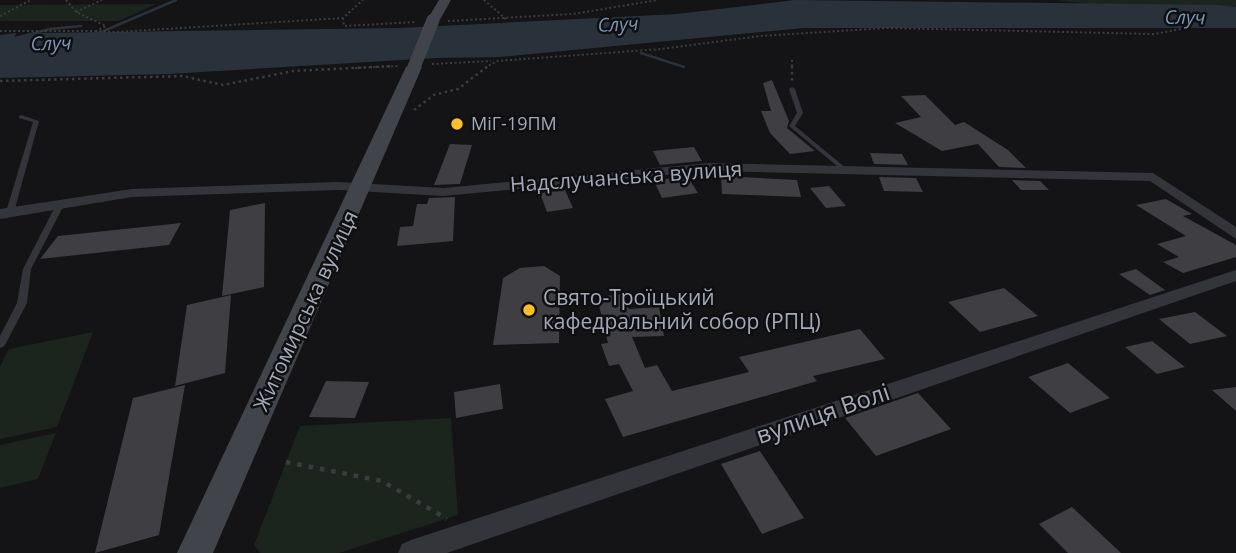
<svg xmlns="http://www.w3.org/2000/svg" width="1236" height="553" font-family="'Open Sans',sans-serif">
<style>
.green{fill:#1b241d}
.water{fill:#29323b}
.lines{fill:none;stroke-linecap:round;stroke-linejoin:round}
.stream{stroke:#29323b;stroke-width:2.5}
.building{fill:#3e3e43}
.path-far2{stroke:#3a3c42;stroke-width:2;stroke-dasharray:2 2.5;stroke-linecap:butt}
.path-far1{stroke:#3a3c42;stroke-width:2.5;stroke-dasharray:2.5 3.5;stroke-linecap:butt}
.path{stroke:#3a3c42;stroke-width:4.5;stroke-dasharray:4.5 7;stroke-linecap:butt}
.lane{fill:#34353b;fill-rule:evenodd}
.street{fill:#34353b;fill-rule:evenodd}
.secondary{fill:#42444b;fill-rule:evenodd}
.secondary-bridge{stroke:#42444b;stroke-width:13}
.poi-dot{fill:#ffbe22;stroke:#0f0f11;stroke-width:2.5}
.labels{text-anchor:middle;stroke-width:5;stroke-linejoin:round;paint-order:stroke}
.far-poi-label{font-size:18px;fill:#a4a9b7;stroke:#0f0f11;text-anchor:start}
.far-water-label{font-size:19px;font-style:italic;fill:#7796b6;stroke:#0f0f11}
.street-label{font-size:21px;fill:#a4a9b7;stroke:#0f0f11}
.poi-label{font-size:21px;fill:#a4a9b7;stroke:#0f0f11;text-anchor:start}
.near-street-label{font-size:24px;fill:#a4a9b7;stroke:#0f0f11}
</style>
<rect width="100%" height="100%" fill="#141416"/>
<!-- green -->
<path class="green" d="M1055 0H1236V7L1100 5Z
M156 4 119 21H0V5Z
M93 332 57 427 0 439V367L9 349Z
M451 418 458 515 339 553H260L254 545 300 426Z
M56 433 38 479 0 488V445Z"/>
<!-- water -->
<path class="water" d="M795 0 1219 5 1236 7V28H803L499 57 436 58 168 74 0 78V35L16 33 14 39 38 33 400 28 677 14Z"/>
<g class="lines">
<!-- stream -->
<path class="stream" d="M92 36 176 0
M0 42 50 29 81 26
M641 53 684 67"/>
</g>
<!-- building -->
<path class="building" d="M772 80 789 121 787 128 815 151 790 154 770 133 761 111H771L763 83Z
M925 95 955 125 964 122 1008 150 1026 168 999 167 978 144 942 151 895 123 921 117 901 96Z
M450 144 472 145 460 184 434 185Z
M694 147 702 161 660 165 653 151Z
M870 153 902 154 908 165 874 164Z
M687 176 698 193 662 198 654 181Z
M721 176 797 180 801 197 722 194Z
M879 177 916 178 923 192 884 191Z
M1012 180 1040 181 1049 190H1021Z
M829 186 846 206 826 208 810 188Z
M565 190 573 208 547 212 540 193Z
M455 197 453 241 397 246 400 227 413 226 417 204H427L429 198Z
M1166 199 1192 214 1183 216 1236 245V257L1183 273 1163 262 1179 257 1157 244 1186 236 1136 205Z
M265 203 264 287 222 296 230 210Z
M181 223 169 245 40 259 58 236Z
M544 266 560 276 559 343 493 345 503 278 520 268Z
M1136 269 1165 290 1150 295 1119 274Z
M1004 288 1038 316 980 332 948 302Z
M625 294 629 309 659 307 664 336 632 337 645 368 657 365 672 391 749 372 739 357 860 329 885 359 813 376 817 381 623 437 605 399 633 391 619 364 609 366 601 344 608 343 597 297Z
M231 295 225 373 175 386 187 305Z
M1195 312 1227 336 1190 344 1159 319Z
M1152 341 1185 367 1157 374 1125 347Z
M1068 363 1110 398 1070 413 1028 377Z
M326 381 369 382 355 418 309 417Z
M500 384 503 409 456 418 454 392Z
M185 385 159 535 95 553 133 398Z
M1236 387V411L1212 390Z
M918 393 951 429 876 456 845 418Z
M760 451 804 518 762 534 721 464Z
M1072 507 1121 553H1068L1039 524Z"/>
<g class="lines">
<!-- path-far2 -->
<path class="path-far2" d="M66 0 76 12 106 26 96 31 116 32 343 18 363 0
M484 0 506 19
M76 12 102 0
M0 16 31 0
M343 18 344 26 416 22
M448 21 573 14 658 0
M0 31H96
M792 60V68
M432 64 491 61
M355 68 399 66
M485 68 497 61 661 49 760 36 887 28 1154 34 1181 29"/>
<!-- path-far1 -->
<path class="path-far1" d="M792 66V82
M0 81 182 76 223 85 293 71 393 66
M414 110 434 95 458 89 488 66"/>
<!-- path -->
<path class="path" d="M286 462 382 481 447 519"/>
<!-- lane -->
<path class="lane" d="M792 87 795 89 803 113 795 126 847 169V171H843L789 126 797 113 789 89Z
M21 115 39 121 14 212 10 214 6 212 33 122 19 118V116Z
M58 201H64L65 203 31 269 27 303 5 345 3 347 0 348V336L17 303 23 269Z"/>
<!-- street -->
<path class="street" d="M709 163 1153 173 1236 227V239L1150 181 709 171 443 196 339 190 132 197 0 219V209L132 189 339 182 443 188Z
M1236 270V281L447 553H398L402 544 411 540Z"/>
<!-- secondary -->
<path class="secondary" d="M439 0H451L438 23H428L427 20Z
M414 62 422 67 213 553H177L406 67Z"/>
<!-- secondary-bridge -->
<path class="secondary-bridge" d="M414 67 433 20"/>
</g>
<!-- markers -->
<g class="poi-dot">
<circle cx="457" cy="124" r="7"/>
<circle cx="529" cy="310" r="7"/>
</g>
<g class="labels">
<!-- far-poi labels -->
<g class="far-poi-label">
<text x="471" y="130">МіГ-19ПМ</text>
</g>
<!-- far-water labels -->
<g class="far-water-label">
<text transform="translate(1185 17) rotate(1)" y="7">Случ</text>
<text transform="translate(618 24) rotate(-3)" y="7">Случ</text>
<text transform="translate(51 43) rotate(-1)" y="7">Случ</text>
</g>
<!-- street labels -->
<g class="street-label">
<text transform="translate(626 177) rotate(-4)" y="7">Надслучанська вулиця</text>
<text transform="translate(306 311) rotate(-65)" y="7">Житомирська вулиця</text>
</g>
<!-- poi labels -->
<g class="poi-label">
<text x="543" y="305">Свято-Троїцький<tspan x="543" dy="24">кафедральний собор (РПЦ)</tspan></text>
</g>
<!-- near-street labels -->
<g class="near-street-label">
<text transform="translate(823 414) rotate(-19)" y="8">вулиця Волі</text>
</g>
</g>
</svg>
